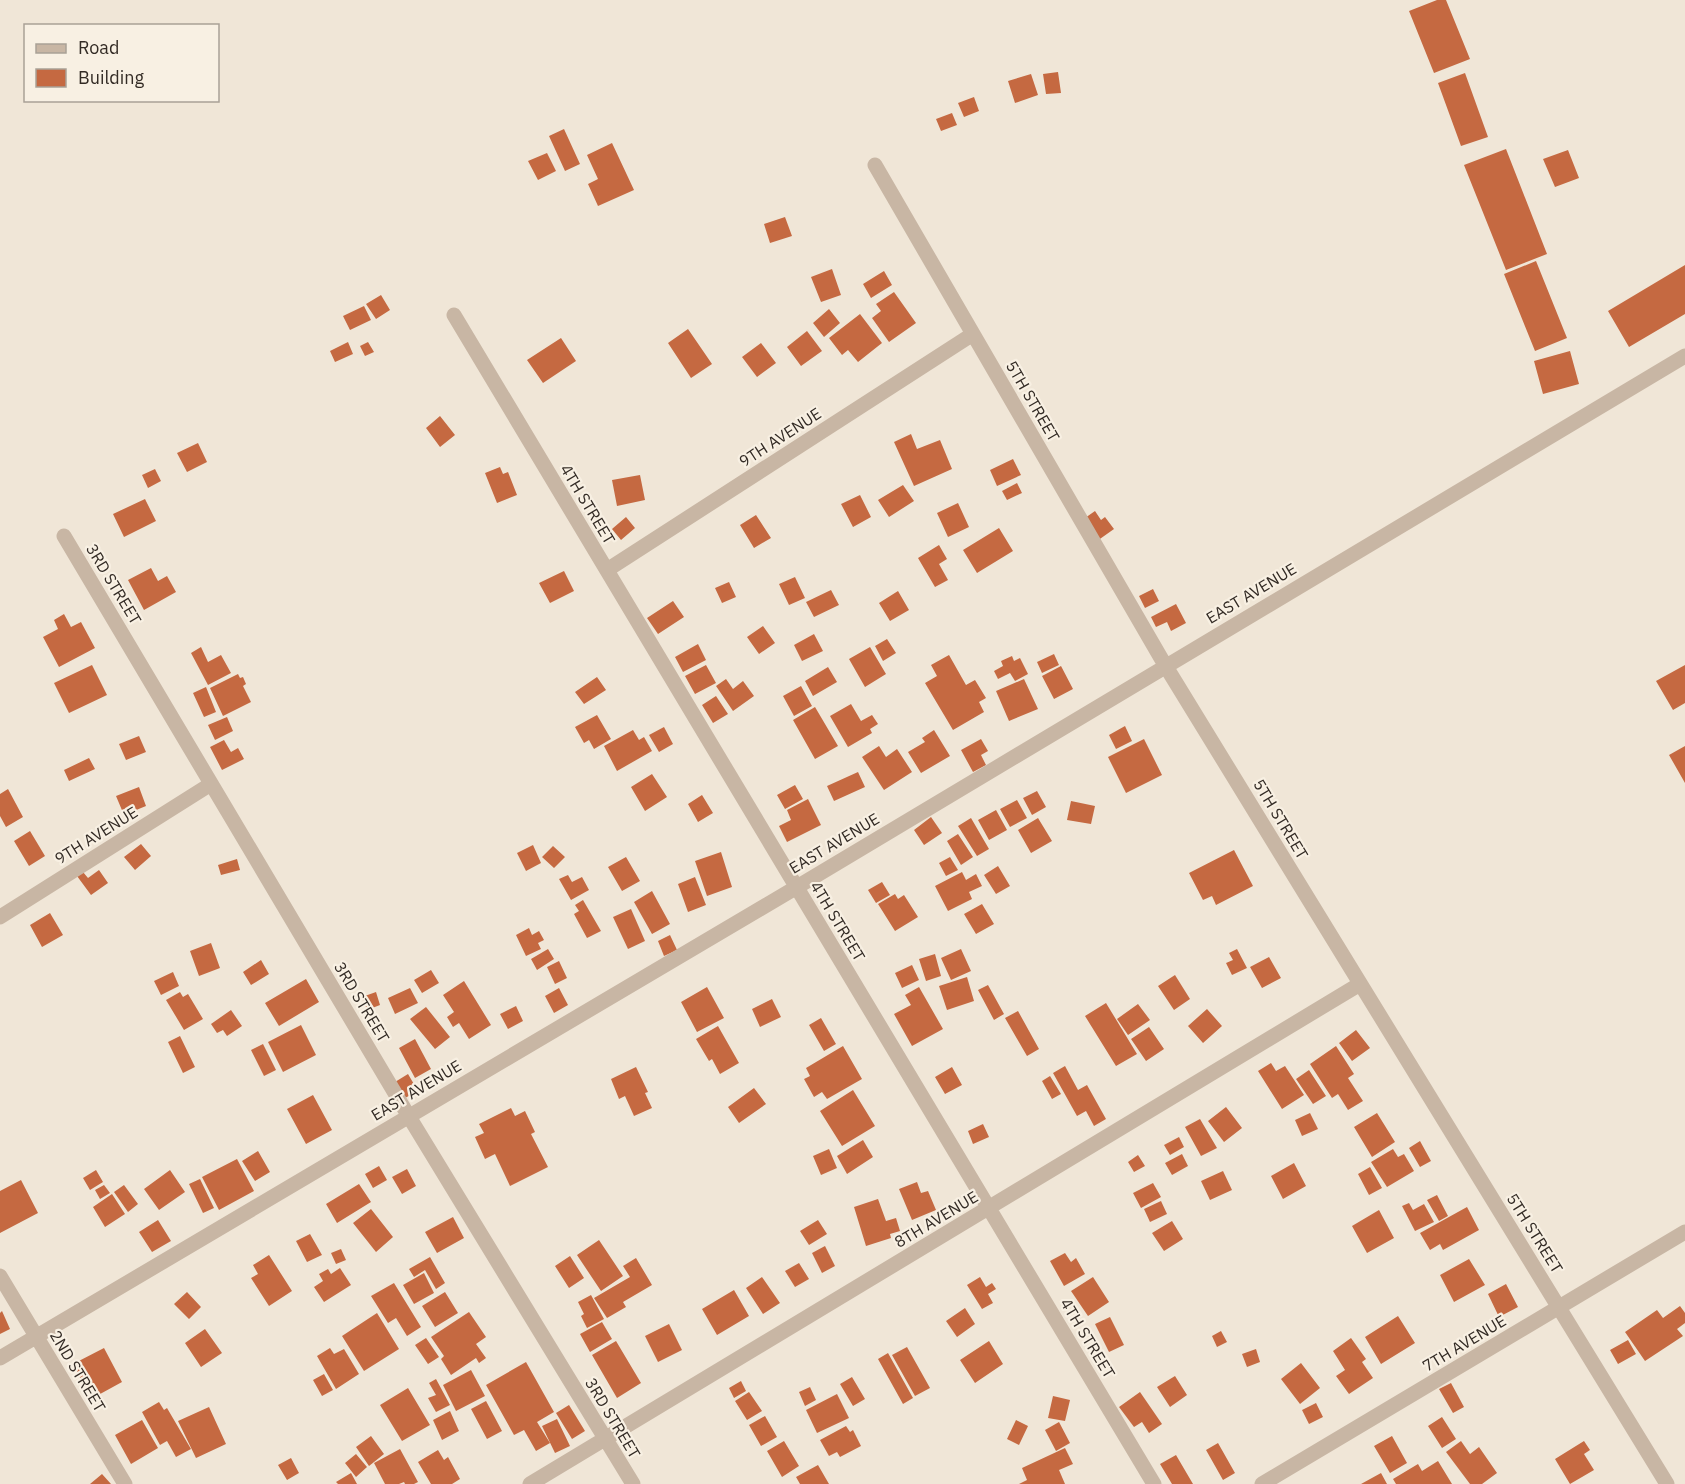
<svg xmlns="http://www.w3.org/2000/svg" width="1685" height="1484" font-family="'IBM Plex Sans',sans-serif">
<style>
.building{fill:#c56941}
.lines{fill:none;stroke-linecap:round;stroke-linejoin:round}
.minor{stroke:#c8b6a4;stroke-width:15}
.labels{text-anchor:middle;stroke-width:4.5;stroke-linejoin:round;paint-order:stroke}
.street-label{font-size:16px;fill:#332b25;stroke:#f8f0e3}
</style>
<rect width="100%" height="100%" fill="#f0e6d7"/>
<!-- building -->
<path class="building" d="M1437 0H1446L1470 59 1434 73 1409 11Z
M1058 72 1061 93 1046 94 1043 74Z
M1465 73 1488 137 1461 146 1438 83Z
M1031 74 1038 95 1015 103 1008 81Z
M974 97 979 111 964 117 958 103Z
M952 113 957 125 941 131 936 119Z
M564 129 580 164 565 171 549 136Z
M612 143 634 190 598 206 588 184 598 179 587 155Z
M1506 149 1547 254 1506 270 1464 165Z
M1568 150 1579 178 1555 187 1543 159Z
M547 153 556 171 538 180 528 161Z
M785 217 792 236 770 243 764 224Z
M1536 261 1567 338 1535 351 1504 274Z
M1685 265V314L1629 347 1608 311Z
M832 269 841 295 821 302 811 277Z
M884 271 892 285 871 298 863 284Z
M894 292 916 323 889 342 872 318 881 311 876 304Z
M381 295 390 310 376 319 366 304Z
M364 306 371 320 350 330 343 316Z
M829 309 840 323 824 337 813 323Z
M860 314 882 343 858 362 848 350 842 355 829 338Z
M688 329 712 364 691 378 668 343Z
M807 331 822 351 801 366 787 347Z
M561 338 576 361 543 383 527 360Z
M348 342 353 354 335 362 330 351Z
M368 342 374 352 365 356 360 346Z
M761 343 776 363 757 377 742 357Z
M1570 351 1579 384 1543 394 1534 361Z
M440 416 455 435 440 447 426 428Z
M911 434 917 449 940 440 952 469 914 486 894 442Z
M198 443 207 462 187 472 177 453Z
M1013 459 1021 475 997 486 990 470Z
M500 467 503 474 508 472 517 495 497 503 485 473Z
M155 469 161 481 148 488 142 475Z
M640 475 645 500 617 506 612 480Z
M1017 483 1022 493 1007 500 1002 491Z
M903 485 914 501 889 517 878 500Z
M860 495 871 517 853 527 841 504Z
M145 499 156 521 124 537 113 514Z
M958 503 969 527 948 537 937 513Z
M1095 511 1101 520 1105 517 1114 529 1097 541 1085 518Z
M756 515 771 538 754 548 740 525Z
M626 517 635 528 621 540 612 529Z
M999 528 1013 551 977 573 963 550Z
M939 545 947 559 939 564 948 580 935 587 918 558Z
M151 568 158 581 167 576 176 592 144 610 128 580Z
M564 571 574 591 550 603 539 583Z
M795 577 805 598 789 605 779 584Z
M729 582 736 597 722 603 715 588Z
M1153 589 1159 601 1145 608 1139 596Z
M831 590 839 605 814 617 806 602Z
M898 591 909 610 890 621 879 603Z
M673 601 684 617 658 634 647 618Z
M1176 604 1186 623 1171 631 1167 622 1156 627 1151 617Z
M64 614 71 627 81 622 95 648 59 667 43 637 58 629 54 620Z
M763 626 775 643 759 654 747 637Z
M814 634 823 651 802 661 794 645Z
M887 639 896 653 883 661 875 646Z
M698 644 706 660 683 672 675 657Z
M201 647 208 662 221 655 231 673 208 685 191 653Z
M870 647 886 674 865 687 849 659Z
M1054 654 1059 665 1042 673 1037 662Z
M949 655 966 685 975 680 986 698 979 702 984 712 953 730 925 683 937 676 931 665Z
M1012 656 1014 661 1020 658 1028 674 1015 681 1010 673 998 679 994 671 1003 666 1001 661Z
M92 665 107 695 69 713 54 683Z
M706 665 716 683 695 694 685 676Z
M1685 665V703L1673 710 1656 681Z
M1061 666 1073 689 1054 699 1042 676Z
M828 667 837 682 813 696 805 681Z
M238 674 240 678 243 677 246 684 243 686 251 702 223 716 210 688Z
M597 677 606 690 584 704 575 692Z
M726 679 733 689 743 681 754 696 733 711 716 686Z
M1024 679 1038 709 1009 721 996 691Z
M801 686 812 706 794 716 783 696Z
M206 687 216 712 204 717 193 693Z
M716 696 728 714 713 723 702 705Z
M851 704 861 721 872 715 878 724 870 729 872 733 848 747 830 716Z
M815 707 838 746 815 759 793 720Z
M597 715 611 739 594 749 589 740 584 743 575 727Z
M227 717 233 731 215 740 208 725Z
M1125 726 1132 741 1116 749 1109 735Z
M664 727 673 744 659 752 649 735Z
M633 730 639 740 644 737 652 751 617 771 604 746Z
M934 730 950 756 921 773 908 752 925 742 922 738Z
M139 736 146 752 126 760 119 744Z
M981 739 988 751 981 755 986 765 973 772 961 750Z
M1144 739 1162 775 1126 793 1108 757Z
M224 740 231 752 238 748 244 759 222 770 210 747Z
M879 746 886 757 897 749 912 772 884 790 862 757Z
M1685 746V783L1669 755Z
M89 758 95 769 69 781 64 770Z
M858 772 865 787 834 801 827 786Z
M652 774 667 797 645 811 631 787Z
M795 785 803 799 785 809 777 795Z
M139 787 146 806 124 815 116 796Z
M8 789 23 817 6 827 0 816V794Z
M1037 791 1046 807 1032 815 1023 798Z
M702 795 713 813 698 822 688 804Z
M808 799 821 825 787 842 779 826 791 820 787 810Z
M1017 800 1027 818 1010 827 1000 809Z
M1071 801 1095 806 1091 824 1067 820Z
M996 810 1007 830 989 840 978 820Z
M931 817 942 833 924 845 914 830Z
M971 818 989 849 977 856 958 826Z
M1038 818 1052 841 1031 853 1018 830Z
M30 831 45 856 29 866 14 841Z
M958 834 973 857 961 865 947 841Z
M141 844 151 856 135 870 124 857Z
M533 845 541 863 526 871 517 853Z
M553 846 565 857 554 868 542 857Z
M1234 850 1253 886 1216 905 1212 896 1203 900 1189 873Z
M721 852 732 887 707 896 695 861Z
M626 857 640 881 622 891 608 867Z
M950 857 958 870 946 876 939 863Z
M237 859 240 870 221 875 218 865Z
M998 866 1010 886 996 894 984 875Z
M99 870 108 883 91 895 77 876 83 872 88 878Z
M962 872 966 880 976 874 982 886 969 892 972 899 948 911 935 886Z
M568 875 572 882 582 877 589 890 571 900 559 879Z
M695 877 706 905 688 912 678 884Z
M882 882 890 895 876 903 868 890Z
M652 891 670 924 652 934 634 902Z
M895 894 898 899 904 895 918 917 895 931 878 904Z
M583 900 601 931 587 938 574 914 579 911 575 905Z
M982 904 994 924 976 934 964 914Z
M631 909 645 941 628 949 613 917Z
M50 913 63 935 42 947 30 925Z
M529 928 532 935 539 931 544 940 538 943 541 949 526 956 516 935Z
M670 935 677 950 664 956 658 941Z
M211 943 220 968 199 976 190 951Z
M548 949 554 959 537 970 531 959Z
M961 949 971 971 951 980 941 958Z
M1237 949 1247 968 1232 975 1226 963 1233 960 1229 953Z
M935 954 941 976 926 981 919 959Z
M1269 957 1281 978 1262 988 1250 967Z
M261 960 269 974 251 985 243 972Z
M559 961 567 978 555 984 547 967Z
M912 965 919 980 902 988 895 973Z
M431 970 439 983 422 993 414 980Z
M173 972 179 986 161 995 154 981Z
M1175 975 1190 999 1174 1010 1158 986Z
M967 977 974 1001 947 1010 939 986Z
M306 979 319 1002 279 1026 265 1003Z
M464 981 491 1025 469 1039 459 1023 453 1027 447 1017 454 1012 443 995Z
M988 985 1004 1014 994 1020 978 990Z
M707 987 724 1018 697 1032 681 1002Z
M919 987 943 1029 912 1046 894 1014 911 1005 905 995Z
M410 988 418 1003 395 1014 388 998Z
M559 988 568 1005 554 1013 545 996Z
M180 992 183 997 188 994 203 1019 184 1030 166 1000Z
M376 992 380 1005 367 1010 362 997Z
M772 999 781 1017 760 1027 752 1009Z
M1106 1003 1137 1054 1116 1066 1085 1016Z
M1138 1004 1150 1020 1128 1035 1117 1019Z
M516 1006 523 1021 508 1029 500 1014Z
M426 1007 450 1037 435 1049 410 1019Z
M1207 1009 1222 1026 1203 1043 1188 1026Z
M231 1010 242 1026 227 1036 223 1030 217 1033 211 1024Z
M1018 1011 1039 1049 1027 1056 1005 1018Z
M821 1018 836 1044 824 1051 809 1025Z
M301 1025 316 1055 283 1072 268 1042Z
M718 1026 739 1063 720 1074 712 1059 709 1061 696 1039Z
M1149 1027 1164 1049 1146 1061 1131 1039Z
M1356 1030 1370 1048 1352 1061 1339 1043Z
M180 1036 195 1067 183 1073 168 1042Z
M415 1039 431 1069 415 1078 399 1048Z
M263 1044 276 1070 264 1076 251 1050Z
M843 1046 862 1079 827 1099 822 1092 814 1097 804 1079 810 1076 806 1068Z
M1336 1046 1354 1074 1348 1078 1363 1101 1348 1110 1338 1094 1332 1098 1310 1064Z
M1271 1063 1276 1071 1285 1066 1304 1095 1282 1109 1258 1071Z
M1065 1066 1078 1090 1087 1085 1106 1119 1094 1126 1086 1111 1077 1116 1053 1073Z
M636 1067 648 1092 645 1093 652 1108 634 1116 625 1096 619 1099 611 1079Z
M952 1067 962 1085 945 1094 935 1077Z
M1309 1070 1326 1096 1313 1104 1296 1079Z
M408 1074 418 1091 405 1098 395 1082Z
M1050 1076 1061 1094 1052 1099 1042 1081Z
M754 1088 766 1104 739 1123 728 1107Z
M853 1090 875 1126 842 1146 820 1111Z
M313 1095 332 1130 306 1144 287 1109Z
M1226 1107 1242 1128 1224 1142 1208 1121Z
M511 1108 515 1116 525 1111 535 1132 531 1134 548 1167 510 1186 495 1154 485 1159 475 1137 484 1133 479 1124Z
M1310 1113 1318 1129 1302 1136 1295 1120Z
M1377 1113 1395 1142 1372 1157 1354 1127Z
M1200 1119 1217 1148 1201 1156 1185 1127Z
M983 1124 989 1137 973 1144 968 1131Z
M1179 1137 1184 1147 1170 1155 1164 1145Z
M863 1140 873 1157 847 1174 837 1156Z
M1420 1141 1431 1161 1420 1167 1409 1148Z
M829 1149 837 1168 821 1175 813 1156Z
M1393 1149 1398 1157 1404 1154 1414 1171 1387 1187 1371 1162Z
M258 1151 270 1172 255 1181 242 1161Z
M1182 1154 1188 1166 1172 1175 1165 1163Z
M1138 1155 1145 1166 1134 1172 1128 1162Z
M237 1159 254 1191 219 1210 202 1177Z
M1294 1163 1306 1186 1283 1199 1271 1176Z
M379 1166 387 1180 373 1188 365 1174Z
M1370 1167 1382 1188 1369 1195 1358 1174Z
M407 1169 416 1186 402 1194 392 1177Z
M96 1170 103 1182 90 1190 83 1178Z
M170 1170 185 1192 159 1210 144 1189Z
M1223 1171 1232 1190 1210 1200 1201 1181Z
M200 1179 214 1208 203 1213 189 1184Z
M21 1180 38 1213 0 1233V1191Z
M917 1182 921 1193 928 1191 936 1210 912 1220 899 1189Z
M1153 1183 1161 1197 1141 1208 1133 1193Z
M359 1184 371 1202 337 1223 326 1204Z
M104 1185 110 1193 100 1199 95 1190Z
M124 1185 138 1204 128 1212 114 1192Z
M112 1194 125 1214 105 1227 93 1207Z
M1437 1195 1448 1216 1439 1221 1427 1200Z
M878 1199 886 1221 896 1218 900 1231 890 1234 891 1238 866 1246 854 1207Z
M1161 1201 1167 1214 1150 1222 1144 1209Z
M1409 1203 1413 1210 1424 1204 1434 1222 1415 1231 1402 1206Z
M1467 1207 1479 1230 1443 1250 1440 1244 1430 1250 1420 1233Z
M371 1209 393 1237 376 1252 353 1223Z
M1379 1210 1394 1238 1367 1253 1352 1226Z
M453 1217 464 1238 437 1253 425 1232Z
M158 1220 171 1241 152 1252 139 1232Z
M818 1220 827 1234 809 1245 800 1231Z
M1172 1221 1183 1239 1164 1251 1152 1233Z
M310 1234 322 1255 307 1262 296 1241Z
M599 1240 623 1276 601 1291 577 1255Z
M825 1246 835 1266 822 1273 812 1253Z
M341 1249 346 1260 336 1264 331 1253Z
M1065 1253 1071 1262 1076 1258 1085 1274 1064 1286 1050 1261Z
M269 1255 292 1291 269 1306 251 1278 258 1274 253 1265Z
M570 1256 584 1278 569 1288 555 1266Z
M430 1257 445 1283 436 1289 425 1270 414 1277 409 1269Z
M636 1258 652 1285 623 1302 626 1307 607 1318 594 1298 630 1277 623 1266Z
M1469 1259 1485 1285 1454 1302 1440 1275Z
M799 1263 809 1279 795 1287 785 1271Z
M340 1268 351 1285 324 1302 314 1287 323 1281 319 1274 328 1269 331 1274Z
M424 1273 434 1293 414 1304 403 1285Z
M762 1277 780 1303 763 1314 746 1288Z
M980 1277 986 1287 992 1283 996 1289 988 1294 993 1303 982 1309 967 1285Z
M1093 1277 1109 1302 1088 1316 1071 1291Z
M394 1283 421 1327 407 1336 396 1318 388 1323 371 1296Z
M1506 1284 1518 1307 1499 1317 1488 1294Z
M734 1290 749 1316 717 1335 702 1309Z
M187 1292 201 1307 189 1319 174 1304Z
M445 1292 458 1313 435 1327 422 1306Z
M591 1295 604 1319 587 1328 581 1316 584 1314 578 1302Z
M1680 1306 1685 1313V1323L1677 1329 1683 1336 1645 1361 1625 1332 1657 1310 1663 1318Z
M965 1308 975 1324 957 1337 946 1321Z
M2 1311 10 1329 0 1334V1313Z
M469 1312 486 1337 476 1344 486 1358 479 1363 476 1358 451 1375 441 1359 444 1356 431 1337Z
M377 1313 399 1349 364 1371 342 1336Z
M1398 1316 1415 1343 1381 1364 1365 1337Z
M1110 1317 1124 1345 1109 1352 1095 1324Z
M602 1322 612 1339 590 1352 580 1334Z
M669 1324 682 1350 658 1362 645 1336Z
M205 1329 222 1353 201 1367 185 1343Z
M1221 1331 1227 1342 1217 1347 1212 1336Z
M426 1338 439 1357 428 1364 415 1345Z
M1351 1338 1366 1359 1362 1362 1373 1378 1349 1394 1336 1376 1345 1370 1333 1351Z
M1628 1340 1636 1354 1618 1364 1610 1350Z
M616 1341 641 1383 617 1398 592 1355Z
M989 1341 1003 1364 975 1383 960 1360Z
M907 1347 930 1388 915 1396 892 1355Z
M104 1348 122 1382 91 1399 73 1364Z
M330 1348 334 1354 344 1349 359 1374 336 1389 317 1356Z
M1256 1349 1260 1362 1247 1367 1242 1354Z
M888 1353 913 1398 903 1404 878 1359Z
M526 1362 554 1412 537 1422 550 1443 536 1451 524 1430 514 1435 486 1385Z
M1301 1363 1320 1388 1300 1404 1281 1379Z
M471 1370 485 1396 456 1411 443 1385Z
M324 1374 333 1390 322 1396 313 1380Z
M1175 1376 1187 1395 1170 1407 1157 1387Z
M852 1377 865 1399 853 1406 840 1384Z
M436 1379 450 1405 436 1412 428 1398 436 1395 429 1383Z
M741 1381 746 1391 734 1398 729 1388Z
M1451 1383 1464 1407 1453 1413 1439 1389Z
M810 1387 816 1400 805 1406 799 1392Z
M408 1388 430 1425 402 1441 380 1405Z
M749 1392 762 1411 747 1420 735 1401Z
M1140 1392 1162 1424 1149 1433 1142 1422 1134 1427 1119 1407Z
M837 1394 849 1418 817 1433 806 1410Z
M1053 1396 1070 1400 1065 1421 1048 1418Z
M486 1401 502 1431 487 1439 471 1409Z
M159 1402 164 1410 167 1408 191 1449 176 1457 167 1441 160 1445 142 1412Z
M1316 1403 1323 1417 1309 1424 1302 1410Z
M569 1405 585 1431 572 1439 556 1413Z
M209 1407 226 1444 196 1458 178 1421Z
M450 1411 459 1431 442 1440 433 1420Z
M765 1416 777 1437 761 1446 749 1425Z
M1442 1417 1456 1439 1442 1448 1428 1426Z
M557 1419 570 1446 555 1453 542 1426Z
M142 1420 158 1448 131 1464 115 1435Z
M1016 1420 1028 1426 1019 1445 1007 1439Z
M1059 1422 1070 1443 1056 1451 1045 1430Z
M846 1426 850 1432 853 1430 861 1446 840 1457 837 1452 829 1456 820 1440Z
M371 1436 384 1454 369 1466 356 1447Z
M1392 1436 1407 1463 1390 1473 1374 1446Z
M784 1441 799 1466 782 1477 767 1451Z
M1461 1441 1470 1454 1479 1447 1497 1473 1482 1484H1470L1446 1452Z
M1584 1441 1590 1450 1584 1454 1594 1470 1570 1484 1555 1459Z
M1218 1443 1235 1473 1223 1480 1206 1450Z
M1065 1448 1073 1464 1059 1470 1065 1484H1019L1027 1480 1022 1468Z
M400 1449 418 1482 414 1484H405L404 1482 399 1484H385L374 1463Z
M438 1450 444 1460 448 1457 460 1479 452 1484H431L418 1462Z
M356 1454 367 1467 356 1477 345 1463Z
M1176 1455 1193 1484H1172L1160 1464Z
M291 1458 299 1473 287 1480 278 1465Z
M1438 1461 1452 1484H1396L1393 1479 1418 1464 1422 1471Z
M818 1465 829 1484H800L796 1477Z
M351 1473 357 1484H338L336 1482Z
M1381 1473 1387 1484H1361Z
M102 1474 111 1484H90Z"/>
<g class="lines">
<!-- minor -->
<path class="minor" d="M875 165 1165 665 1667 1484
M454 315 1154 1484
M64 536 408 1115 633 1484
M607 570 973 334
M0 917 211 784
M0 1276 125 1484
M0 1358 797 887 1685 356
M530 1484 1360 984
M1262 1484 1685 1232"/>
</g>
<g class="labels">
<!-- street labels -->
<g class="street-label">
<text transform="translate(1033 401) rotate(60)" y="6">5TH STREET</text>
<text transform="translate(780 437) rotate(-33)" y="6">9TH AVENUE</text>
<text transform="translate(588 504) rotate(59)" y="6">4TH STREET</text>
<text transform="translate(114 584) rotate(59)" y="6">3RD STREET</text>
<text transform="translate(1251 593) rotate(-31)" y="6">EAST AVENUE</text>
<text transform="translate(1281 819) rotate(59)" y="6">5TH STREET</text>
<text transform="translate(96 835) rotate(-32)" y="6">9TH AVENUE</text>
<text transform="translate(834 843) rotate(-31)" y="6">EAST AVENUE</text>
<text transform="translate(838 921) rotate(59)" y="6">4TH STREET</text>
<text transform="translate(362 1002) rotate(59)" y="6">3RD STREET</text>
<text transform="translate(416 1090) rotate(-31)" y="6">EAST AVENUE</text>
<text transform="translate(936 1219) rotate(-31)" y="6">8TH AVENUE</text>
<text transform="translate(1535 1233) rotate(58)" y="6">5TH STREET</text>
<text transform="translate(1088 1338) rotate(59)" y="6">4TH STREET</text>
<text transform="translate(1464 1343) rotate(-31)" y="6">7TH AVENUE</text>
<text transform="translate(78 1371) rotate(59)" y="6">2ND STREET</text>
<text transform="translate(613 1418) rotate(59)" y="6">3RD STREET</text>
</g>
</g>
<!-- legend -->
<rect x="24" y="24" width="195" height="78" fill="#f8f0e3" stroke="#a9a197" stroke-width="1.5"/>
<rect x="36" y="44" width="30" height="9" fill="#c8b6a4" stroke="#a9a197" stroke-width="1.5"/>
<text x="78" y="54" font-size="18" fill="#332b25">Road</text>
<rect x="36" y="69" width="30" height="18" fill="#c56941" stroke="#a9a197" stroke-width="1.5"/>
<text x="78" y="84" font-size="18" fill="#332b25">Building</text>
</svg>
